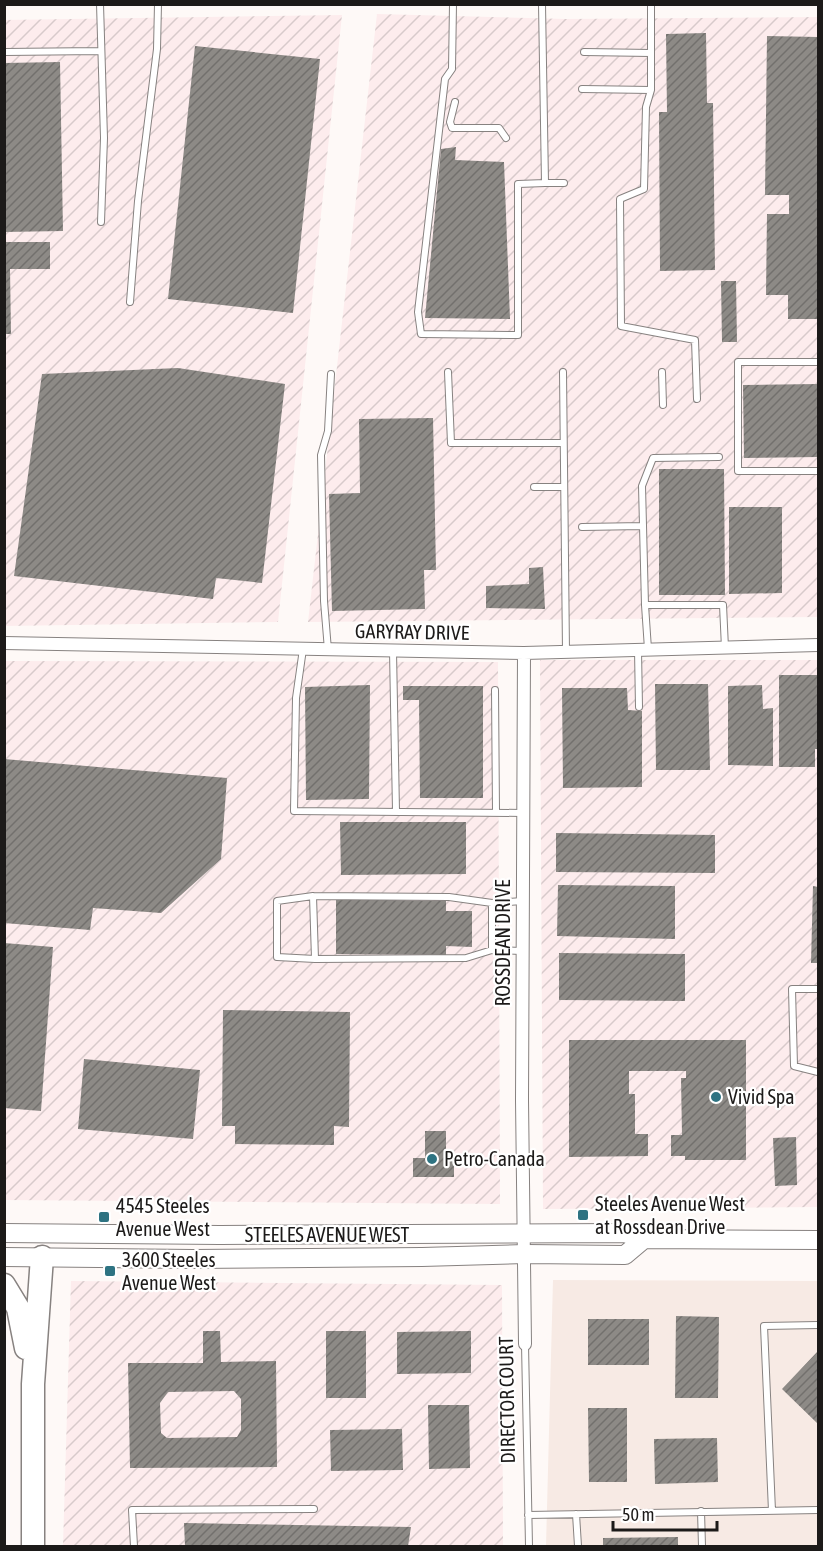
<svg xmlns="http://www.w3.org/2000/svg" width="823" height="1551" font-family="'Asap Condensed',sans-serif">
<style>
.built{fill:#f7eae4}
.industrial{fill:url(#industrial-furrows)}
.building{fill:url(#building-hatch);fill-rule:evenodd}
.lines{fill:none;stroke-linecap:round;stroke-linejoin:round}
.service-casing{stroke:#878280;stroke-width:8}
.minor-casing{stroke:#878280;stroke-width:14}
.secondary-casing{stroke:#878280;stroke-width:20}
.motorway-casing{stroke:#878280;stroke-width:25}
.service{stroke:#fff;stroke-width:6}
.minor{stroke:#fff;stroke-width:12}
.secondary{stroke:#fff;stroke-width:18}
.motorway{stroke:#fff;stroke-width:22}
.poi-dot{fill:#2e7382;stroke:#fff;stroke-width:2}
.labels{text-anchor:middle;stroke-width:4.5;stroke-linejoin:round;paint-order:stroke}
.street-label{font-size:20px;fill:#1c1a19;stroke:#fff}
.poi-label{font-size:20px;fill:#1c1a19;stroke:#fff;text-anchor:start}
</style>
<defs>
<pattern id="industrial-furrows" width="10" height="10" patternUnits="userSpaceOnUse" patternTransform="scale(1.5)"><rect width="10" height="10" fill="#fdeced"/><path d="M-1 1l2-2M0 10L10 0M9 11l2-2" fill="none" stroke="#d8cacb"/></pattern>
<pattern id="building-hatch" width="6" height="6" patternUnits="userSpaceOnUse" patternTransform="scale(1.5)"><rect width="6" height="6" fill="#8d8a86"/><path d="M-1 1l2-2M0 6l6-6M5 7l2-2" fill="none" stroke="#72706d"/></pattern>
</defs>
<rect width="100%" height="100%" fill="#fef9f7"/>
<!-- built -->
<path class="built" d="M553 1280 818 1281V1546H546Z"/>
<!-- industrial -->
<path class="industrial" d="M377 14 566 19 818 17V617L308 622Z
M342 15 278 622 5 626 4 20Z
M540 660H818V1207L543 1209Z
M5 661 498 662 500 1204 5 1200Z
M71 1281 502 1285 503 1546H63Z"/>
<!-- building -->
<path class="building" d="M706 33 707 103H713L715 270 660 271 659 112H667L666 34Z
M767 36 818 37V319H788V295H766L767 214H789V195H765Z
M195 46 320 59 293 313 168 299Z
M60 62 63 231 4 232V63Z
M456 147 455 160 504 162 510 319 425 318 441 149Z
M4 242H50V269H10L11 334H4Z
M721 281H736L737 342H722Z
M178 368 285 384 262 583 216 578 213 599 14 576 42 374Z
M818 384V457L744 458 743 385Z
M433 418 436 570H424L425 609 332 611 329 494 360 493 359 419Z
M659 469H724L725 595H659Z
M729 507H782V593L729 594Z
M543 567 545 609 486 608V586L529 584V568Z
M779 675H818V749H815V767H779Z
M655 684H708L710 770H656Z
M370 685 369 799 306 800 305 687Z
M762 685 763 709 773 708V766L728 765V686Z
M403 686H483V798H420L419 700H403Z
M562 688H627L628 710 642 711V787L563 788Z
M4 759 227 778 221 859 161 913 93 908 90 930 4 923Z
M340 822H466V874L341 875Z
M556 833 715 835V873L556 872Z
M558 885 675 886V939L557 936Z
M813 886 818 887V963H811Z
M336 899 446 901V911H472V947L446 946V955L336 954Z
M4 943 53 947 41 1111 4 1108Z
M559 953 685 954V1001L559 1000Z
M223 1010 350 1012 349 1127 334 1126V1145L235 1144V1126H222Z
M569 1040H746V1160H685V1156H671V1135H682L681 1078H686V1071H629V1094H635V1134H648V1156L569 1157Z
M84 1059 200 1070 193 1139 78 1129Z
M425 1131H446V1159H454V1177H413V1158H425Z
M796 1137 797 1185 775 1186 773 1138Z
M676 1316 719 1317 718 1398H675Z
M588 1319H649V1365H588Z
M203 1331H220L221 1362 276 1361 277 1467 130 1468 128 1363H203ZM234 1391 241 1399V1430L237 1437 167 1438 161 1433 160 1403 168 1392Z
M326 1331H366V1398H326Z
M471 1331V1373L397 1374V1332Z
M818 1351V1424L782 1389Z
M428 1405H469L470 1468 429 1469Z
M588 1408H627V1482H589Z
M402 1429 403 1470 331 1471 330 1430Z
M717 1438 718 1482 655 1484 654 1439Z
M184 1523 411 1527 408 1546H185Z
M678 1537V1546H603V1538Z"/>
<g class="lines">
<defs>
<path id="service" d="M100 4 104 138 101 222
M453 4 452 69 445 79 418 312 421 334 518 335V184L545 183 542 4
M4 52 100 51
M584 52 651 53
M582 89 651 90V4
M651 90 646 107 644 189 620 199 621 326 695 340 697 399
M455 102 450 122 452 128H499L506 138
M545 183H564
M130 302 138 201 157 49 158 4
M818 362H738V471H818
M448 372 451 443H563
M563 372 566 652
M662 372 663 405
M534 487H563
M582 527 643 526
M645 605 642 486 653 458 719 457
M303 649 296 698 294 811 523 813
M648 649 645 605H723L725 648
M328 650 324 601 321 455 328 431 331 374
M638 650 639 707
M393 651 396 811
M495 690 496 812
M313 896 277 901V957L315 959
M492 950 466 958 315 959 313 896 449 897 492 903
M522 951 492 950V903L523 901
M818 989H792L794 1066 818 1072
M525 1344 529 1546
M701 1511 702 1546
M772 1511 764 1326 818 1325
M576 1514 578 1546
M528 1515 818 1510
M134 1546 132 1510 314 1509"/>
<path id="minor" d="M4 643 524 653 818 645
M524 653 522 1100 525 1344"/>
<path id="secondary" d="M4 1233 220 1235 624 1233 644 1239 818 1240
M4 1257 193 1259 422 1257 525 1254 625 1255 644 1239"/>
<path id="motorway" d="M4 1285 18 1308 26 1348
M33 1546V1384L42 1257"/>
</defs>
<!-- service casing -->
<use href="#service" class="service-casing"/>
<!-- minor casing -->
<use href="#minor" class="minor-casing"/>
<!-- secondary casing -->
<use href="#secondary" class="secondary-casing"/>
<!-- motorway casing -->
<use href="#motorway" class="motorway-casing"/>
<!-- service -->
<use href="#service" class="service"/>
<!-- minor -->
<use href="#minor" class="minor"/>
<!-- secondary -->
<use href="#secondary" class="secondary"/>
<!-- motorway -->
<use href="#motorway" class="motorway"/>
</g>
<!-- markers -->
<g class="poi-dot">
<circle cx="716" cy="1097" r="6"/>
<circle cx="432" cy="1159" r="6"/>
<rect x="577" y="1209" width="12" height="12" rx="3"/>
<rect x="98" y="1211" width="12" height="12" rx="3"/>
<rect x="104" y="1265" width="12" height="12" rx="3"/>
</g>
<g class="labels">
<!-- street labels -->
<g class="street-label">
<text transform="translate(412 632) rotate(1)" y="7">GARYRAY DRIVE</text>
<text transform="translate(503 943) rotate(-90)" y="7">ROSSDEAN DRIVE</text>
<text x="327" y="1242">STEELES AVENUE WEST</text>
<text transform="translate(507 1400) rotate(-91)" y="7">DIRECTOR COURT</text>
</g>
<!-- poi labels -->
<g class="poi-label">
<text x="728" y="1104">Vivid Spa</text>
<text x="444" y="1166">Petro-Canada</text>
<text x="595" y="1211">Steeles Avenue West<tspan x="595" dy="23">at Rossdean Drive</tspan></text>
<text x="116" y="1213">4545 Steeles<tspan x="116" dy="23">Avenue West</tspan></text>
<text x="122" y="1267">3600 Steeles<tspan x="122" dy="23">Avenue West</tspan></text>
</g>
</g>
<!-- border -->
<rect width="823" height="1551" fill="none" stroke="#1c1a19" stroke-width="12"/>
<!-- scale -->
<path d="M613 1521v9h104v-9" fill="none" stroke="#1c1a19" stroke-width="3"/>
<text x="622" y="1521" font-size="18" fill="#1c1a19" stroke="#ffffff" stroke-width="4.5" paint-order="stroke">50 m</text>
</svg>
